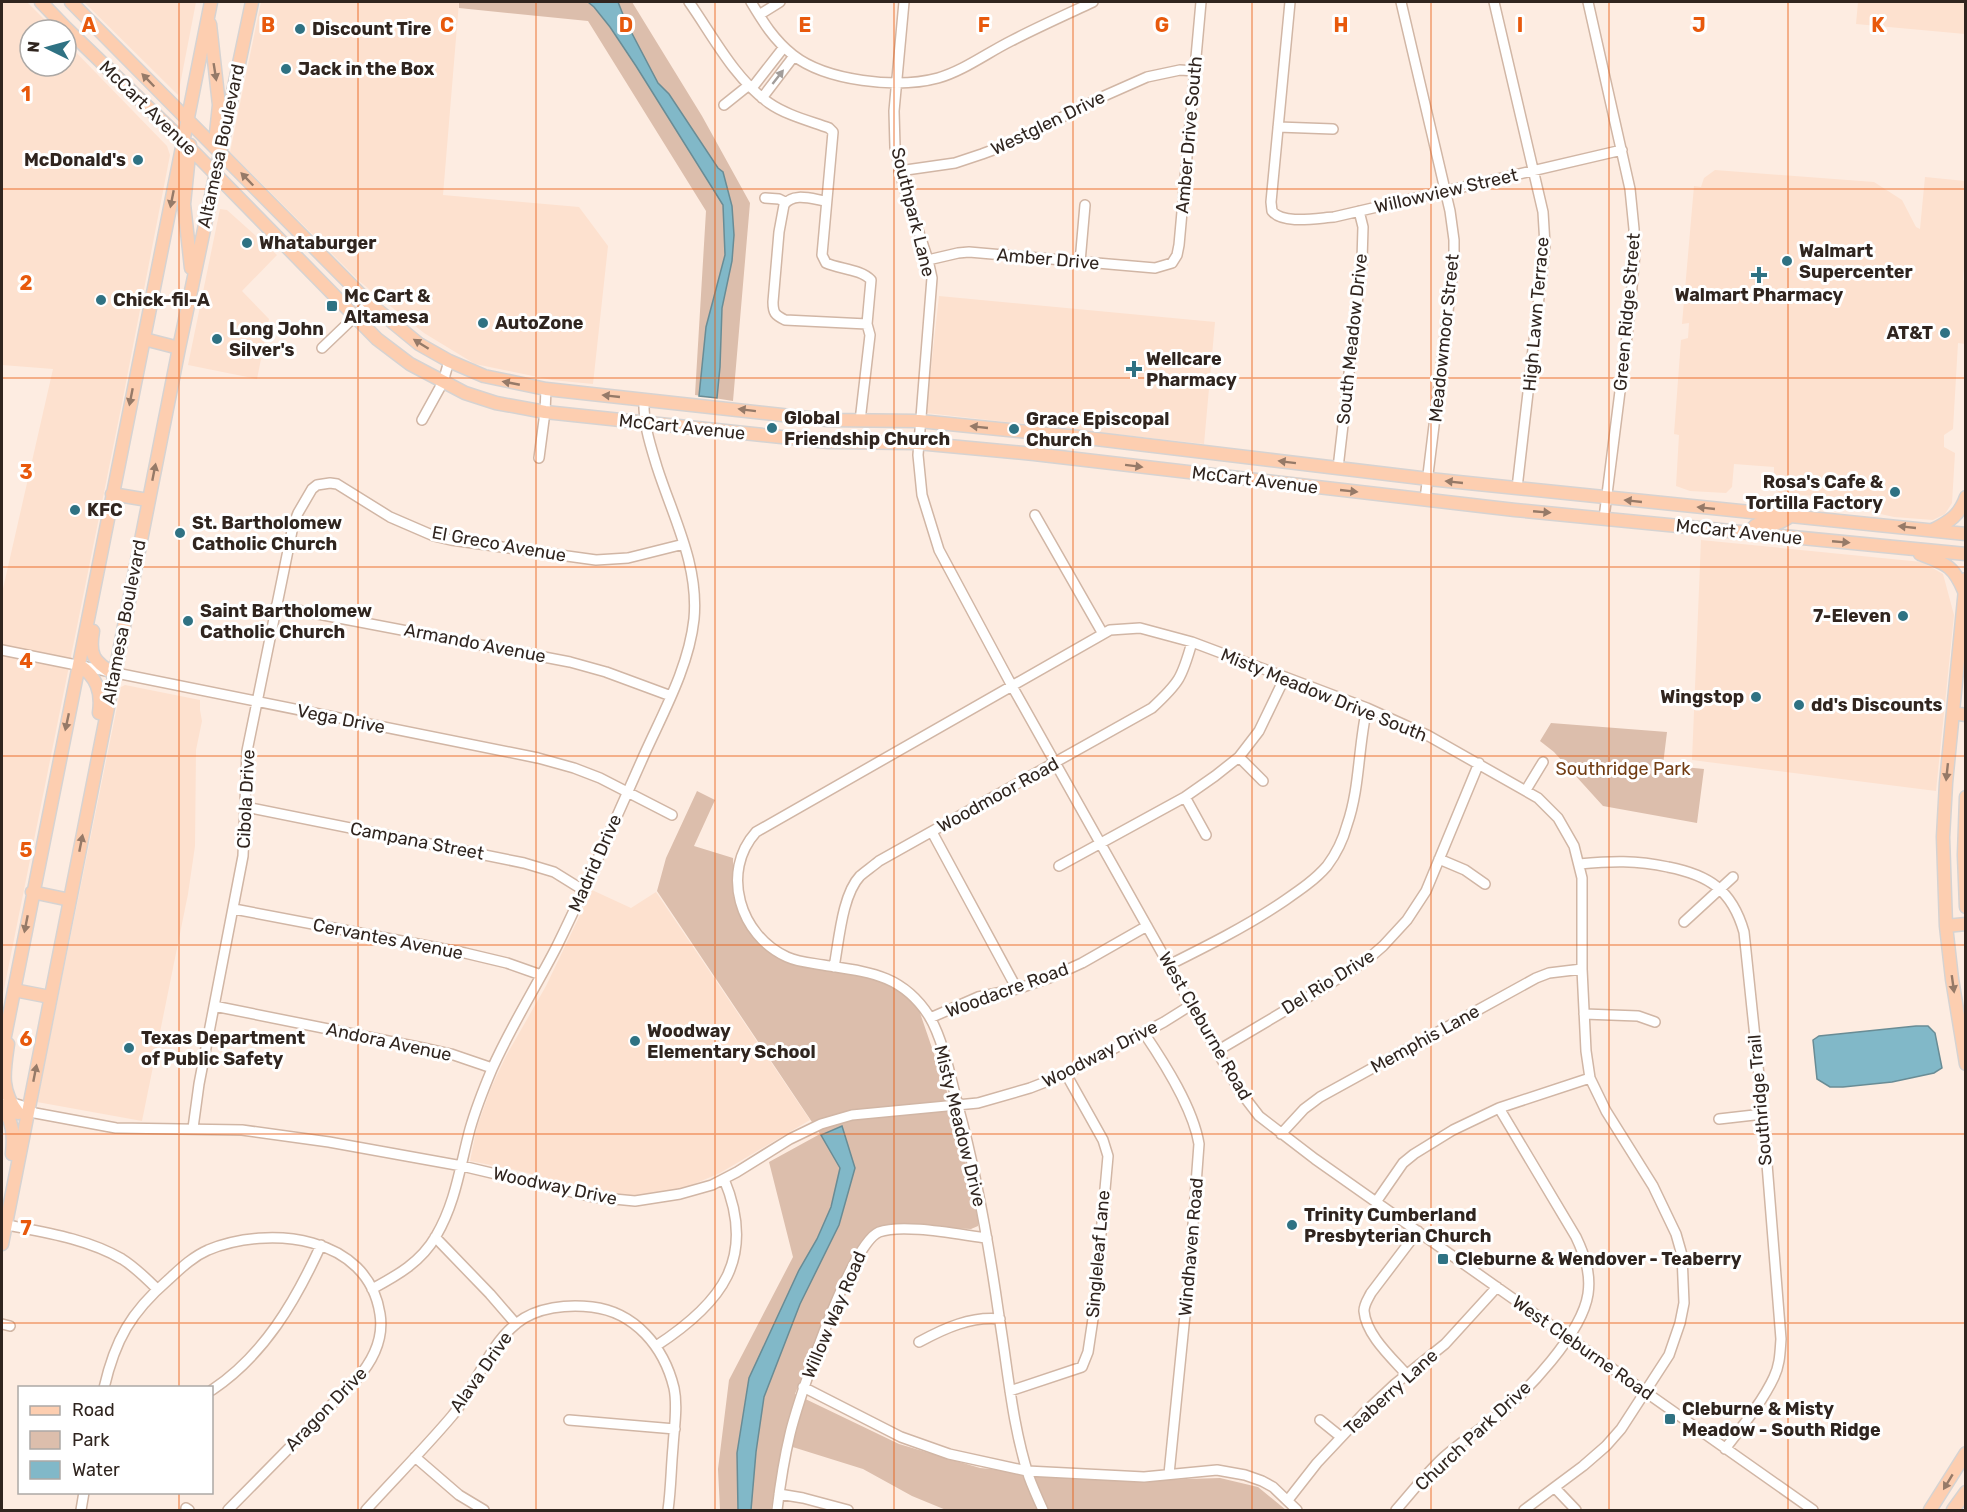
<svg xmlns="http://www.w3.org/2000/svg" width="1967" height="1512" font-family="Rubik,sans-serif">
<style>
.built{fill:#fde1cf}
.green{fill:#dcbeac}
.water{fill:#81b8c8;stroke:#698c95;stroke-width:1.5}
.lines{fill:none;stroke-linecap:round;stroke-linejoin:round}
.minor-casing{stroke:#d1b6a5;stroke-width:12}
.major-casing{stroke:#d6d3d2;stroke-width:15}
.minor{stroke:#fff;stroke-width:9}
.major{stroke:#fdceb0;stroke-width:12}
.oneway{fill:#967a68}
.oneway2{fill:#a29d9a}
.grid{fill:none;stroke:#e8590c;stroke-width:1.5;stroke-opacity:0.55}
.poi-dot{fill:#2f7283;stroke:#fff;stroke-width:2}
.labels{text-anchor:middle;stroke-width:6;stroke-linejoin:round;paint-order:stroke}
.poi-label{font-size:18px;font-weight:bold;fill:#30251f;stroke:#fff;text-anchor:start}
.street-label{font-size:18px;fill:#30251f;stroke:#fff}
.park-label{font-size:18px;fill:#723d13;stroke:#fff}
.grid-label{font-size:20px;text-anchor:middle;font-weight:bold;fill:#e8590c;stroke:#fff;stroke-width:6;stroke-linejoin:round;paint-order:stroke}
</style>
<rect width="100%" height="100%" fill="#fdece1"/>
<!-- built -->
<path class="built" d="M2 2H27L55 30H30V66H66V42L167 146 170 155 122 403 2 999V593L53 369 2 365Z
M84 2H196L178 95Z
M261 2H459L443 195 579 207 608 246 593 384 552 380 475 364 424 333 359 281 230 152Z
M1858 2H1965V34L1856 24Z
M1715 170 1874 182 1902 200 1916 227 1920 229 1925 177 1965 181 1966 243 1963 280 1966 281 1965 344 1958 343 1953 429 1944 435V447L1955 453 1952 503 1945 514 1933 520 1894 517 1876 513 1861 500 1780 493 1774 489V467L1734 464 1732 487 1726 493 1690 491 1676 486 1679 435 1674 434 1681 340 1688 338 1689 323 1682 324 1694 186 1701 187 1704 178Z
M220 209 227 210 277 255 242 291 269 319 257 379 188 365Z
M939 296 1215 322 1204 444 926 413Z
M1701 540 1922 562 1943 574 1954 615 1936 791 1692 760Z
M125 685 200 700V710L202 721 196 750 195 846 188 894 142 1121 37 1102 121 687Z
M592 890 631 908 656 892 810 1120 720 1173 687 1187 654 1194 625 1196 597 1192 516 1170 470 1161 477 1127 491 1088 506 1056 546 986Z"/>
<!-- green -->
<path class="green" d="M459 2H632L702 116 750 203 733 401 695 395 706 211 588 21 459 8Z
M1551 723 1667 732 1663 765 1704 769 1697 823 1603 806 1554 752 1540 741Z
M697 791 715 800 694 846 733 858V895L757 938 788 960 879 977 898 988 919 1010 956 1118 978 1219V1226L971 1229 895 1226 863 1243 847 1268 795 1394 899 1444 980 1468 1121 1481 1220 1478 1258 1487 1286 1510H946L912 1496 863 1469 783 1444 771 1510H720L718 1469 729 1380 793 1257 769 1162 820 1134 657 891 666 858Z"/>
<!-- water -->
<path class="water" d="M588 2H618L626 22 658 83 669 94 718 168 723 172 732 206 734 235 732 261 722 308 720 367 717 398 699 396 706 327 725 255 723 205 636 66 610 27 594 7Z
M1916 1026H1928L1935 1033 1942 1068 1934 1073 1892 1082 1843 1087H1830L1817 1079 1813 1040 1819 1036Z
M842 1126 855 1168 839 1225 800 1304 764 1397 756 1452 751 1510H738L737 1453 749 1378 799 1270 817 1239 831 1207 840 1168 821 1135Z"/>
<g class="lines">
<defs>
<path id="minor" d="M689 2C713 36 734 78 769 103 786 115 810 121 829 128L833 132 822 255 826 263C839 269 861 269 871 280L867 324 870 335 860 421
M751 2C763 22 774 40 793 55 826 81 897 89 938 78 963 71 987 53 1011 41 1038 27 1065 15 1093 2
M904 2 894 111 895 147 903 184 928 260 932 278 918 455 922 495 939 550 1012 686 1239 1090 1259 1116 1315 1159 1813 1510
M1290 2 1271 202 1272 211C1283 225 1318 218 1334 217L1622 150
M1401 2 1450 211 1454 240V262L1425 499
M1494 2 1543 212 1545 245 1517 488
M1588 2 1630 189 1634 229 1635 253 1629 320 1604 518
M759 15 780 2
M752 88 784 47
M762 98 794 56
M724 105 749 85
M1278 127 1333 129
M899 171 955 163 982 154 1009 144 1104 96 1147 77 1180 70 1195 71
M765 198 779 199 785 202
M826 201C812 199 793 192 784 205L779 232 773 302C773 313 775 315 785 320L867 324
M928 260 958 253 969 252 1155 268 1172 263 1177 255 1179 245 1201 2
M1080 262 1085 205
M322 348 369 303
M422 420 443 382 449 361
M539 458 545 412 546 389
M1338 468 1362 261 1363 227 1359 211
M1035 515 1103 634
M276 606 570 662 606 672 671 696
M2 650 538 758 574 768 600 778 672 815
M1239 757 1263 781
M1526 790 1543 762
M1185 797 1206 835
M246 807 524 863 554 872 583 890
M932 832 1017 989
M1439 859 1465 870 1485 884
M1579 864C1611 861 1636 860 1668 867 1709 875 1732 890 1744 932L1763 1114 1781 1339C1780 1352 1780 1365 1774 1377 1763 1401 1741 1428 1725 1449
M1059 866 1185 797 1215 776 1239 757 1259 731 1285 677
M234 909 465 953 507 963 541 975
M1684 922 1733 877
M1169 965C1207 946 1245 927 1281 903 1297 892 1314 881 1327 866 1336 854 1343 840 1347 825 1360 788 1358 747 1367 708
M834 967C839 941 842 895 860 876 866 871 873 866 879 861L1152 708C1179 683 1182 678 1192 642
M214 1006 423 1048 451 1054 492 1068
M1584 1014 1638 1016 1655 1022
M930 1018 978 997 1017 989 1049 978 1082 963 1147 926
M1144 1033C1165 1064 1193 1108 1199 1144L1190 1265 1169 1474
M1217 1051 1325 987 1368 959 1383 946 1407 920 1426 891 1479 763
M2 1100 20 1105 35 1113 116 1128 242 1130 329 1142 462 1166 593 1197 635 1201 680 1194 712 1185 737 1172 790 1139 821 1124 852 1115 978 1103 1030 1088 1066 1074 1164 1022 1191 1005
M1719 1119 1763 1114
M193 1128 199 1084 243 856 247 751 293 526 298 513 312 489 317 485 330 483 337 484 390 517 434 536 451 540 596 560 628 558 684 544
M1281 1134 1304 1109 1320 1097 1536 978 1549 973 1582 969
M1376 1202 1403 1163 1414 1154 1453 1130 1499 1108 1590 1078
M2 1224C42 1232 86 1238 122 1259 135 1267 146 1278 157 1289
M435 1237 490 1294 516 1324
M372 1289C398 1275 421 1262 436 1236 456 1202 460 1166 470 1129 476 1108 484 1088 492 1069 511 1026 536 987 557 946 588 883 616 818 645 753 664 711 689 666 694 619 699 565 673 517 657 467 650 444 643 423 644 399
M2 1324 10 1326
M919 1342C945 1328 971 1316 1000 1319
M656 1346C722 1303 757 1258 724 1179
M1407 1375C1392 1358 1366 1335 1364 1311 1364 1304 1368 1299 1371 1293L1418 1231
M803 1387 901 1437 949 1454 1027 1471 1144 1477 1217 1470 1245 1475 1262 1481 1273 1487 1297 1510
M104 1388C115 1340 131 1312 168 1280 180 1269 192 1257 208 1250 269 1225 368 1235 380 1314 384 1339 372 1362 356 1380L228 1510
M212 1390C264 1355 295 1302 321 1245
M1010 1391 1082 1367 1088 1352 1094 1312 1108 1156 1103 1140 1066 1074
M569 1420 675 1429
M1320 1420 1341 1437
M415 1457 459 1495 484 1510
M1555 1488 1576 1510
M779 1494 803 1498 848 1510
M1288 1500 1317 1463 1364 1413 1395 1384 1445 1344 1497 1287
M186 1508 189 1510
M81 1510 84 1492
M366 1510C394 1479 425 1448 452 1416 476 1387 487 1347 517 1323 537 1307 568 1304 592 1307 635 1312 664 1347 674 1388 678 1407 674 1428 673 1447 671 1468 671 1489 668 1510
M777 1510C780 1485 784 1459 790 1434 798 1400 850 1244 879 1232 903 1223 961 1235 987 1238
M1043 1510C1038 1499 1033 1488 1029 1477 1012 1425 1008 1370 999 1316 989 1246 977 1175 958 1106 951 1079 943 1039 929 1016 902 974 868 972 823 965 811 963 798 962 787 957 740 936 720 872 756 832L1103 634 1110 630 1140 628 1192 642 1285 677 1367 708 1427 735 1538 798 1558 818 1574 846 1582 878V969L1586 1051 1590 1078 1606 1111 1653 1186 1676 1234 1682 1255 1684 1303 1680 1323 1669 1355 1621 1429 1606 1446 1583 1466 1524 1510
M1396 1510C1412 1492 1427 1472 1445 1456 1461 1442 1479 1430 1496 1417 1526 1392 1582 1334 1588 1294 1591 1274 1585 1256 1576 1237L1499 1108"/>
<path id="major" d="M41 2 66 28 183 141 377 339 410 364 465 393 496 403 545 412 829 442 917 443 1034 454 1515 510 1966 554
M71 2 369 303 419 344 449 361 484 376 546 389 827 420 919 421 1079 437 1429 479 1966 534
M210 24 219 105 215 143
M190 145 184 204 191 268
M144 339 179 348
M112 494 148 500
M1933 530C1950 521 1959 516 1966 497
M1750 534C1755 519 1765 525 1777 523 1782 522 1787 518 1791 516
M1920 554C1946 564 1953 565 1964 591
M1966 579 1946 783 1943 837 1946 926 1952 979 1966 1064
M93 631C89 655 93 661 114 674
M79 665C97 677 102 692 99 713
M1953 713 1966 715
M1966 797 1964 855 1966 907
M32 892 70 900
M1946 926 1966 924
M14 990 50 997
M8 1044C4 1072 0 1090 18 1113
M2 1051 211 2
M2 1106C13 1122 14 1135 12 1154
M2 1244 179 348 252 2
M1930 1510 1966 1453
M1953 1510 1966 1492"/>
</defs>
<!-- minor casing -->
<use href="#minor" class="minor-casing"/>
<!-- major casing -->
<use href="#major" class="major-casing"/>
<!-- minor -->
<use href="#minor" class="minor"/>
<!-- major -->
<use href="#major" class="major"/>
</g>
<!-- one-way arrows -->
<defs><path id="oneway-solid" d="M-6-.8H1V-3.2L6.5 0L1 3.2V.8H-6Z" transform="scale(1.5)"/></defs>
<g class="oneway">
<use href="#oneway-solid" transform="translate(215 72) rotate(81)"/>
<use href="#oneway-solid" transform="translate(148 80) rotate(-134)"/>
<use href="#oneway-solid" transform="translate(247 179) rotate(-134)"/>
<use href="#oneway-solid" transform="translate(172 199) rotate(101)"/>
<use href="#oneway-solid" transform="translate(421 344) rotate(-148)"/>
<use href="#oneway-solid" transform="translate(511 383) rotate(-169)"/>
<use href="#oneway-solid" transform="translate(611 396) rotate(-174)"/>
<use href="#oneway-solid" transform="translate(131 397) rotate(101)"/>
<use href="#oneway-solid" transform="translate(747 410) rotate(-173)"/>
<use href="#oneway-solid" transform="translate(979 427) rotate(-174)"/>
<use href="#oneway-solid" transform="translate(1287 462) rotate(-173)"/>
<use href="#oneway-solid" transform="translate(1134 466) rotate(7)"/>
<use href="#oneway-solid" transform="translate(154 472) rotate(-79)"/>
<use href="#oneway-solid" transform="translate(1454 482) rotate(-174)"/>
<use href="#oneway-solid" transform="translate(1349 491) rotate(6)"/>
<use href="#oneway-solid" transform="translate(1633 501) rotate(-174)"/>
<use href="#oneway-solid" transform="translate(1706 508) rotate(-174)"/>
<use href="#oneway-solid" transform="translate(1542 512) rotate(5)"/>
<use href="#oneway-solid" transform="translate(1907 527) rotate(-174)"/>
<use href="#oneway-solid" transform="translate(1841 542) rotate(5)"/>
<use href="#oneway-solid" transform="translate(67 722) rotate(102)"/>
<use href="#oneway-solid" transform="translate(1947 772) rotate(96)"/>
<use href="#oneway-solid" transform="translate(81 843) rotate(-79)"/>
<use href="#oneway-solid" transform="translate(26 924) rotate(101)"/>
<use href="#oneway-solid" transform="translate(1953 984) rotate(82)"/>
<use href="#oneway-solid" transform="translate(35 1073) rotate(-79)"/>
<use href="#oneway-solid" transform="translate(1948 1482) rotate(121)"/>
</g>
<use class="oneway2" href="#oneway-solid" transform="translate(778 77) rotate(-52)"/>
<!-- grid -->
<path class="grid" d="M179 2V1388M358 2V1510M536 2V1510M715 2V1510M894 2V1510M1073 2V1510M1252 2V1510M1431 2V1510M1609 2V1510M1788 2V1510M2 189H1966M2 378H1966M2 567H1966M2 756H1966M2 945H1966M2 1134H1966M2 1323H1966M179 1492V1510"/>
<!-- markers -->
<g class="poi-dot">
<circle cx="300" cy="29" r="6"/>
<circle cx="286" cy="69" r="6"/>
<circle cx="138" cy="160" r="6"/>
<circle cx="247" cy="243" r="6"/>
<circle cx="1787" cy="261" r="6"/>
<path d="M1756 266h6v6h6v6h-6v6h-6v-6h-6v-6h6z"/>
<circle cx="101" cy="300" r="6"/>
<rect x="326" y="300" width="12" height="12" rx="3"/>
<circle cx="483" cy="323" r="6"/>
<circle cx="1945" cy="333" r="6"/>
<circle cx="217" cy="339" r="6"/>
<path d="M1131 360h6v6h6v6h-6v6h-6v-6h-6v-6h6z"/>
<circle cx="772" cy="428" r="6"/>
<circle cx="1014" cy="429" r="6"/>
<circle cx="1895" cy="492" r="6"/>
<circle cx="75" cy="510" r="6"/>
<circle cx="180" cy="533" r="6"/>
<circle cx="1903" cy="616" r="6"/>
<circle cx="188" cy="621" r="6"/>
<circle cx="1756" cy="697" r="6"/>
<circle cx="1799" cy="705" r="6"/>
<circle cx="635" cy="1041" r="6"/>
<circle cx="129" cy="1048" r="6"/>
<circle cx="1292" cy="1225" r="6"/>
<rect x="1437" y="1253" width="12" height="12" rx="3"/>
<rect x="1664" y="1413" width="12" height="12" rx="3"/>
</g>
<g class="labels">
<!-- poi labels -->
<g class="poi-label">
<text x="312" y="35">Discount Tire</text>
<text x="298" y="75">Jack in the Box</text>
<text x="126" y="166" text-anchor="end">McDonald's</text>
<text x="259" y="249">Whataburger</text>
<text x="1799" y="257">Walmart<tspan x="1799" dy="21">Supercenter</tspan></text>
<text x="1759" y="301" text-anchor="middle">Walmart Pharmacy</text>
<text x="344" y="302">Mc Cart &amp;<tspan x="344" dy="21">Altamesa</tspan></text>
<text x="113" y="306">Chick-fil-A</text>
<text x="495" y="329">AutoZone</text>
<text x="229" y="335">Long John<tspan x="229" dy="21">Silver's</tspan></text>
<text x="1933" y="339" text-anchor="end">AT&amp;T</text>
<text x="1146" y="365">Wellcare<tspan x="1146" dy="21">Pharmacy</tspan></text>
<text x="784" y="424">Global<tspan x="784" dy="21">Friendship Church</tspan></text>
<text x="1026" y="425">Grace Episcopal<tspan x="1026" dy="21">Church</tspan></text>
<text x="1883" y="488" text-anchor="end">Rosa's Cafe &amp;<tspan x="1883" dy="21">Tortilla Factory</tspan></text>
<text x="87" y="516">KFC</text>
<text x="192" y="529">St. Bartholomew<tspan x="192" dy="21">Catholic Church</tspan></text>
<text x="200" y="617">Saint Bartholomew<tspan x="200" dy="21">Catholic Church</tspan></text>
<text x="1891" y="622" text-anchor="end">7-Eleven</text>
<text x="1744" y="703" text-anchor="end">Wingstop</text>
<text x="1811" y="711">dd's Discounts</text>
<text x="647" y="1037">Woodway<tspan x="647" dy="21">Elementary School</tspan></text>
<text x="141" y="1044">Texas Department<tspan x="141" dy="21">of Public Safety</tspan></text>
<text x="1304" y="1221">Trinity Cumberland<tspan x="1304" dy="21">Presbyterian Church</tspan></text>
<text x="1455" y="1265">Cleburne &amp; Wendover - Teaberry</text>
<text x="1682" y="1415">Cleburne &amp; Misty<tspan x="1682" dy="21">Meadow - South Ridge</tspan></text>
</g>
<!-- street labels -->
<g class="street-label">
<text transform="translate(148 108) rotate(44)" y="6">McCart Avenue</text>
<text transform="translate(1048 123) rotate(-26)" y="6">Westglen Drive</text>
<text transform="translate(1189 135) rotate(-85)" y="6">Amber Drive South</text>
<text transform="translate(221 146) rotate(-78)" y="6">Altamesa Boulevard</text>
<text transform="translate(1446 191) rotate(-13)" y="6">Willowview Street</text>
<text transform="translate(913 212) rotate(76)" y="6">Southpark Lane</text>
<text transform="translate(1048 259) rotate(5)" y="6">Amber Drive</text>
<text transform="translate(1627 312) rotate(-85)" y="6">Green Ridge Street</text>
<text transform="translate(1536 314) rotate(-85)" y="6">High Lawn Terrace</text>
<text transform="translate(1444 338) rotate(-84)" y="6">Meadowmoor Street</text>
<text transform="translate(1352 339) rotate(-84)" y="6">South Meadow Drive</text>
<text transform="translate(682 427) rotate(6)" y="6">McCart Avenue</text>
<text transform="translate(1255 480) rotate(7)" y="6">McCart Avenue</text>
<text transform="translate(1739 532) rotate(6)" y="6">McCart Avenue</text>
<text transform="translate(499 544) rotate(10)" y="6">El Greco Avenue</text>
<text transform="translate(124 622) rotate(-79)" y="6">Altamesa Boulevard</text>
<text transform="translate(475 643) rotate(11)" y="6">Armando Avenue</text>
<text transform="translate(1324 695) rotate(22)" y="6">Misty Meadow Drive South</text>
<text transform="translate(341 719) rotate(11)" y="6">Vega Drive</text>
<text transform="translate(998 795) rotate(-29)" y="6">Woodmoor Road</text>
<text transform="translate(246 799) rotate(-87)" y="6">Cibola Drive</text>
<text transform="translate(417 841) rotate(11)" y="6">Campana Street</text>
<text transform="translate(595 863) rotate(-66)" y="6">Madrid Drive</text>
<text transform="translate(388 939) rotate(11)" y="6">Cervantes Avenue</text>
<text transform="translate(1328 982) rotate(-32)" y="6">Del Rio Drive</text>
<text transform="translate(1007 990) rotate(-20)" y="6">Woodacre Road</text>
<text transform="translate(1205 1026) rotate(60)" y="6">West Cleburne Road</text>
<text transform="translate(1425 1039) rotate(-29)" y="6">Memphis Lane</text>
<text transform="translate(389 1042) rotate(12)" y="6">Andora Avenue</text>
<text transform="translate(1100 1054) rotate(-27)" y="6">Woodway Drive</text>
<text transform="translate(1760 1100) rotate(-95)" y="6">Southridge Trail</text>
<text transform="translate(960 1126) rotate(76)" y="6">Misty Meadow Drive</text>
<text transform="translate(555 1186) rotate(12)" y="6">Woodway Drive</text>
<text transform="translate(1191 1247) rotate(-85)" y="6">Windhaven Road</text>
<text transform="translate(1098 1254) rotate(-85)" y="6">Singleleaf Lane</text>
<text transform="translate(834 1315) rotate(-67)" y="6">Willow Way Road</text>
<text transform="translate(1583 1348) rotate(35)" y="6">West Cleburne Road</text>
<text transform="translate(481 1372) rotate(-55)" y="6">Alava Drive</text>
<text transform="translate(1391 1392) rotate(-42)" y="6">Teaberry Lane</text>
<text transform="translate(326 1409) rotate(-46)" y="6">Aragon Drive</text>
<text transform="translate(1473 1436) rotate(-43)" y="6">Church Park Drive</text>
</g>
<!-- park labels -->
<g class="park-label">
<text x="1623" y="775">Southridge Park</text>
</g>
</g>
<g class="grid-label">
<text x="89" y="32">A</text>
<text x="268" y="32">B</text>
<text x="447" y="32">C</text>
<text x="626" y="32">D</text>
<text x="805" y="32">E</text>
<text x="984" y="32">F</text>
<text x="1162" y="32">G</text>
<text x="1341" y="32">H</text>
<text x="1520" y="32">I</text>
<text x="1699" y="32">J</text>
<text x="1878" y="32">K</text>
<text x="26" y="101">1</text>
<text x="26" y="290">2</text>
<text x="26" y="479">3</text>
<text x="26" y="668">4</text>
<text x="26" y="857">5</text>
<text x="26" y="1046">6</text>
<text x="26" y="1235">7</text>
</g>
<!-- border -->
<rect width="1967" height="1512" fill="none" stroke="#30251f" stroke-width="6"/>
<!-- legend -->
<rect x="18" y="1386" width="195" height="108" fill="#ffffff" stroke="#aca8a5" stroke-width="1.5"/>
<rect x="30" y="1406" width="30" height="9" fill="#fdceb0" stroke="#aca8a5" stroke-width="1.5"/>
<text x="72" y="1416" font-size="18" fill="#30251f">Road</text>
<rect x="30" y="1431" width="30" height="18" fill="#dcbeac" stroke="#aca8a5" stroke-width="1.5"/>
<text x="72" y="1446" font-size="18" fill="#30251f">Park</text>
<rect x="30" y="1461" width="30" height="18" fill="#81b8c8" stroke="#aca8a5" stroke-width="1.5"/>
<text x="72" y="1476" font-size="18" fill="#30251f">Water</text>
<!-- north arrow -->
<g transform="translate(48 48) rotate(275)"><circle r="28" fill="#ffffff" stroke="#aca8a5" stroke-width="1.5"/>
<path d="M0-4.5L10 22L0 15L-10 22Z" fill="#2f7283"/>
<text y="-9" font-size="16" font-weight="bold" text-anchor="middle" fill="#30251f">N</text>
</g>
</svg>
